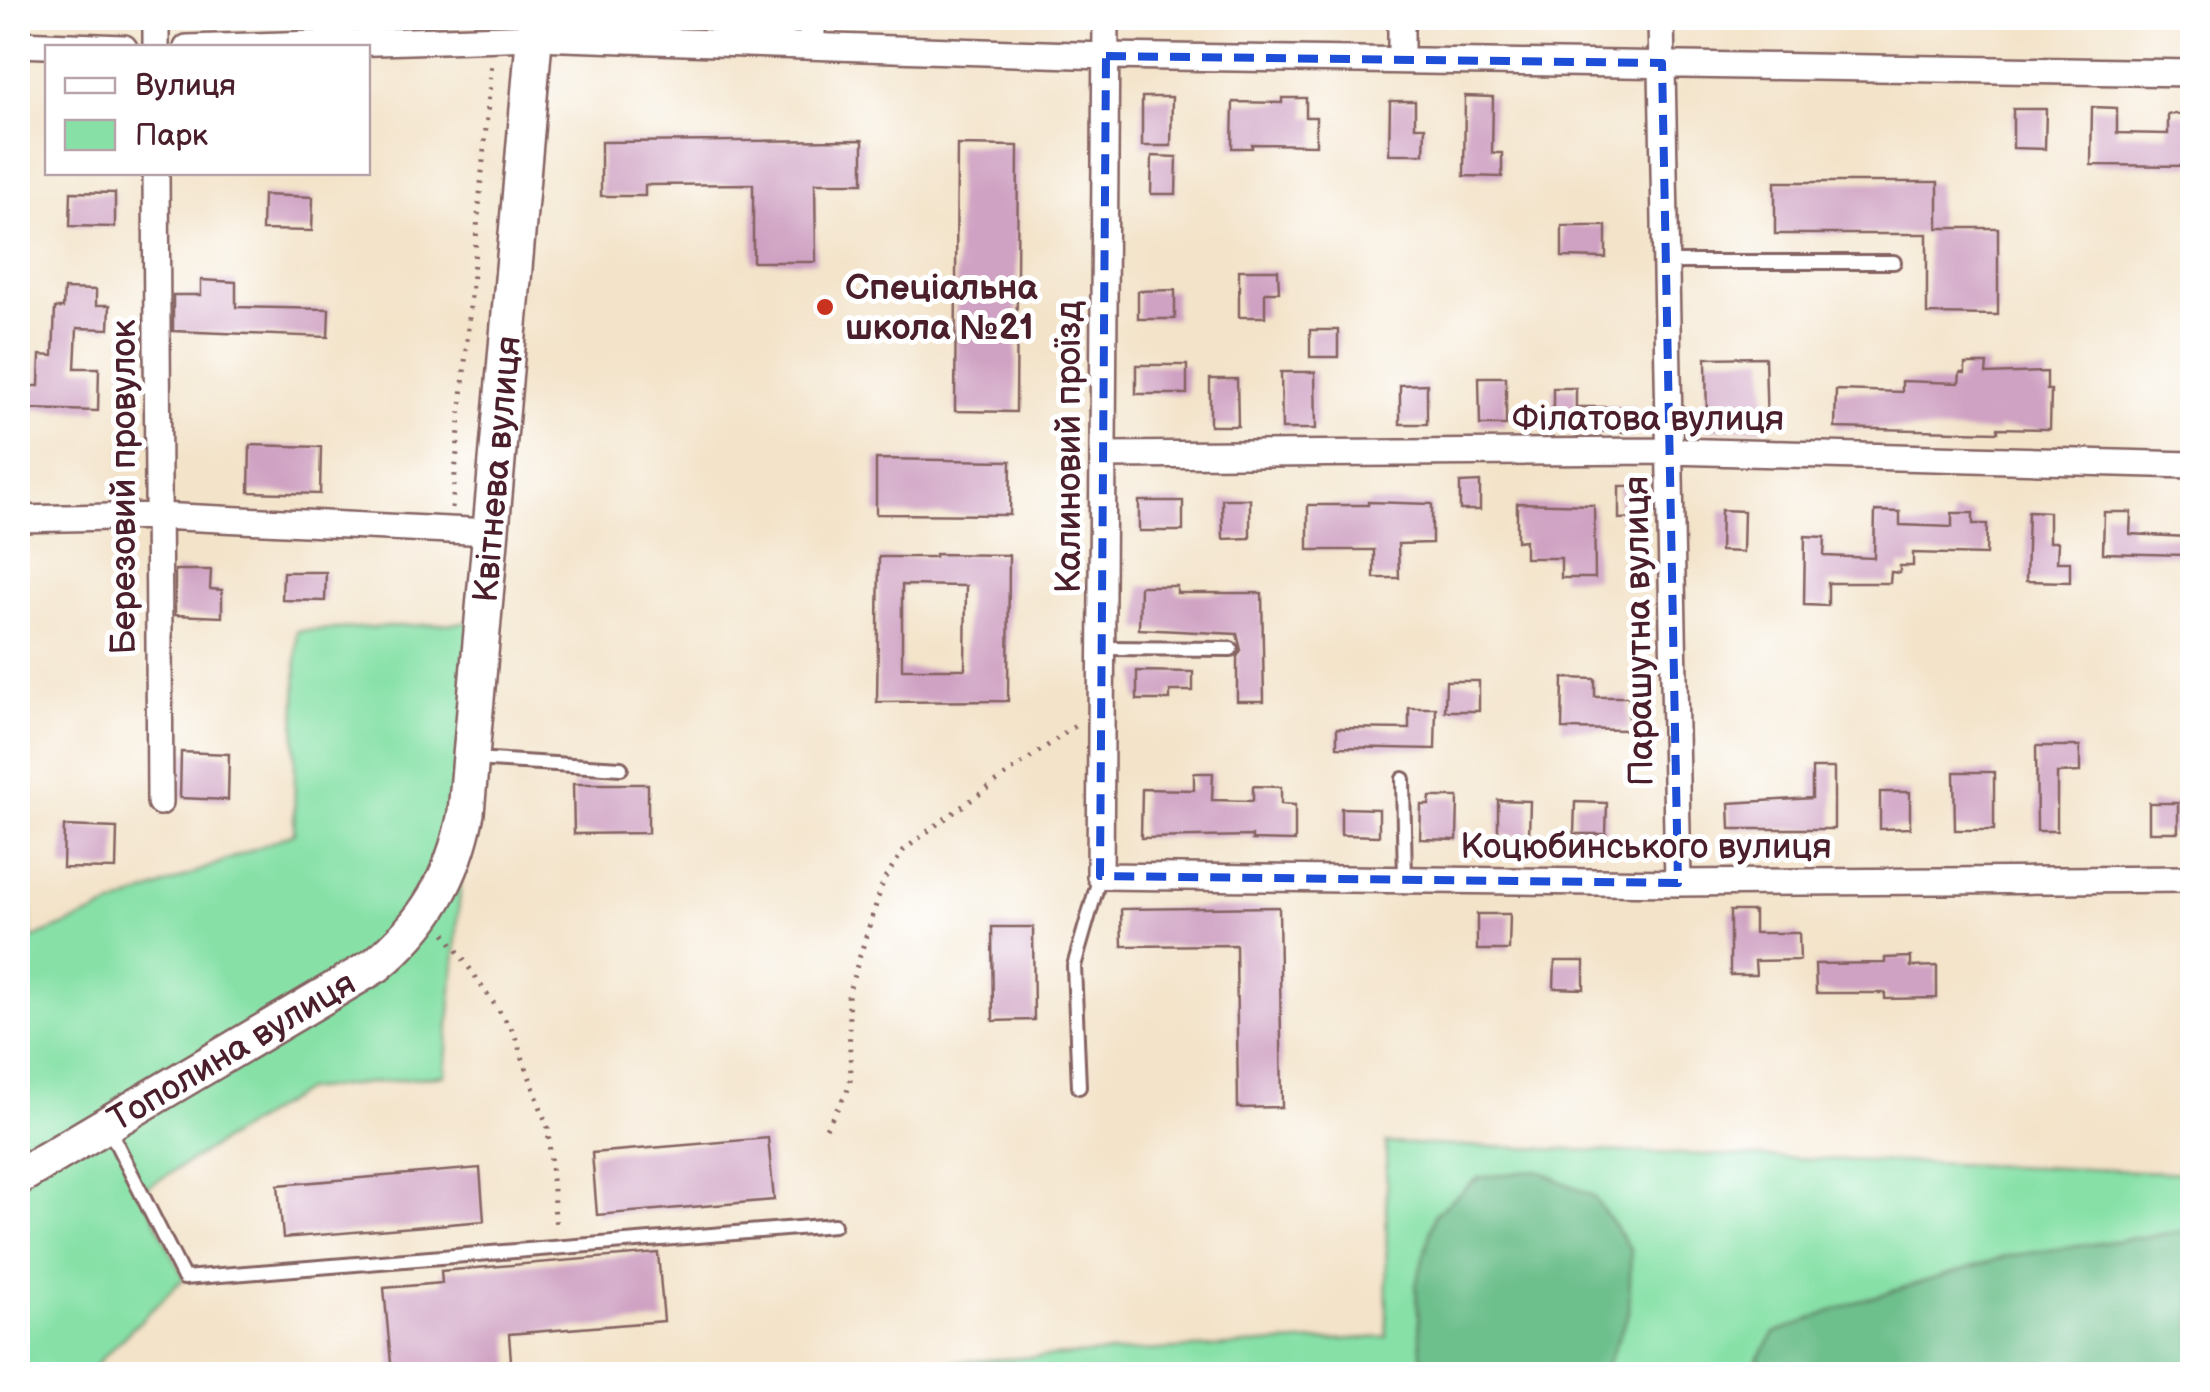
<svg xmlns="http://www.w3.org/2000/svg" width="2210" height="1392" font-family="'Balsamiq Sans',sans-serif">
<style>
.green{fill:#87e1a7;stroke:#688069;stroke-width:2.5}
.forest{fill:#6dbf8c;stroke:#5c6f5c;stroke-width:2.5}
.building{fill:#cfa1c2;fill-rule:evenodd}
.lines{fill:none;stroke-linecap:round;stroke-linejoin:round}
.lane-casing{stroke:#856462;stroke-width:18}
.street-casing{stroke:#856462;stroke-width:30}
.secondary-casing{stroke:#856462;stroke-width:40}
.path{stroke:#856462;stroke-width:5;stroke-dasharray:2.5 8;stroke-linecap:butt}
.lane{stroke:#fff;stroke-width:12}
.street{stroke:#fff;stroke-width:25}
.secondary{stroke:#fff;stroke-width:35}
.marked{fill:none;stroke:#1d4ed8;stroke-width:8;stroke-dasharray:20 12;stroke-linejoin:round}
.poi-dot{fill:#c8321e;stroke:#fff;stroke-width:4}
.labels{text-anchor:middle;stroke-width:10;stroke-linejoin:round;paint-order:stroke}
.poi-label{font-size:35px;font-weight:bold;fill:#4a1f2b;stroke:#fff;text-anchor:start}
.street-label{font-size:35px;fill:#4a1f2b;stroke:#fff}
</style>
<rect width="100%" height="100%" fill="#fff"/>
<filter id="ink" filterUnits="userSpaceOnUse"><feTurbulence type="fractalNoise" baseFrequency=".01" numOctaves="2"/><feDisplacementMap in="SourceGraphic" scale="20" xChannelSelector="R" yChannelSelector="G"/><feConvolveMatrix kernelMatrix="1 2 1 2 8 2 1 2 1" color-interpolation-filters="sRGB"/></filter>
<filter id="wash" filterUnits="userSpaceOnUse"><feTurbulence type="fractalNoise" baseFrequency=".0048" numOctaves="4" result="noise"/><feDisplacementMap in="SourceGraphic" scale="40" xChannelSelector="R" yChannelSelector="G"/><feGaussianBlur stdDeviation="2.25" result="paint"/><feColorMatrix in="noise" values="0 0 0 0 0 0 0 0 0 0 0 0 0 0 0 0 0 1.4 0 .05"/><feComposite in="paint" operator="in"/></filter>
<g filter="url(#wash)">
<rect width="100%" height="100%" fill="#f3e3c9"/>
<!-- green -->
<path class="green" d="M18 618 31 939 294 833 297 631 482 622 445 1075 305 1090 141 1191 184 1278 97 1363 102 1374H18Z
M1386 1143 2192 1173V1230L2009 1256 1853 1303 1775 1333 1748 1374H1603L1629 1312 1421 1354 1428 1374H843L917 1364 1387 1337Z"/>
<!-- forest -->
<path class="forest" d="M1537 1170 1593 1196 1631 1250 1629 1312 1603 1374H1428L1421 1354 1416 1285 1435 1214 1478 1178Z
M2192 1230V1374H1748L1775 1333 1853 1303 2009 1256Z"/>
<g id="blocks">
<!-- building -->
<path class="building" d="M1465 96 1493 97 1492 153H1502V177L1464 176Z
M1142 97H1172L1171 146H1142Z
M1282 98H1306V117H1316V145L1252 144V148H1232L1233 102 1282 103Z
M1390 101H1415V127H1425L1424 154H1389Z
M2092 107 2117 108V133L2168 134V114H2192V166L2091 165Z
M2013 109H2046L2045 149 2013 148Z
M863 140V183H815L816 262H753V184L645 185V196H601V142Z
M957 145 1018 146 1016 412 955 411Z
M1152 156 1177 157 1176 194H1151Z
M1775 182H1938V228H1998V315L1927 314V234H1775Z
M71 192 115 193V227L70 226Z
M263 195 313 197 312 231 262 230Z
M1562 226H1606V258L1562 257Z
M1239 270H1278L1279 292H1265V317H1239Z
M201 280 236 282V307L329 309 328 337 173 331V295H201Z
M64 289 96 290V305H110L109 329 77 328 75 368H99L98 411 28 409 29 386H39L40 355 53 356 55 308H63Z
M1175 290V319H1138V291Z
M1310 330H1338V357H1310Z
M1765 357 1767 428 1707 430 1706 358Z
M1965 364H1987L1986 374 2047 372V390H2051L2050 429 1998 428V432L1835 428 1836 390 1902 392V381L1959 383 1960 373H1965Z
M1136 365H1187V394H1136Z
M1281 372H1315L1316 429H1282Z
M1479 377H1506V425H1480Z
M1210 379H1237L1238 426H1210Z
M1427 384V424H1400V385Z
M1553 388H1576V407H1635V432L1553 431Z
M250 445 321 447 320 494 249 492Z
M876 459 1011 461 1010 515 876 514Z
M1480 482V510H1460V483Z
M1619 486H1640L1641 518 1619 519Z
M1222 499H1250V538L1223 539Z
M1139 501H1183V531H1139Z
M1368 502 1432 504V543L1398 544 1399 578H1374V550H1308V505H1368Z
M1517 503 1594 505 1595 578H1561V558H1525V540L1517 541Z
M1721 510 1744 511 1743 552 1720 551Z
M1875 511 1900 512V525L1952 527V513H1973V524H1987L1986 555 1913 553V566H1900V573L1891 572 1890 583H1828V606L1804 605 1805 536 1825 537 1824 556 1874 558Z
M2028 511 2049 512V542H2058L2057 562H2070V582L2026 581Z
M2104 512H2131L2130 534 2187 537V555L2103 553Z
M935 554 1009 555 1008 701 877 702 879 557H935ZM902 585 966 586 965 669H902Z
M175 570H211L210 589 222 590V617L175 615Z
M283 572H326L325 601 282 600Z
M1140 586H1177V593H1262L1264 701H1237V657L1241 650 1237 634 1139 629Z
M1137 671 1193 672V691H1170V700H1137Z
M1563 678 1595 679V697H1629L1628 730 1562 729Z
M1446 681H1479V711H1445Z
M1409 708H1436L1435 749 1337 747V728L1409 729Z
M2036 746H2080V772L2057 773V831H2037Z
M181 752 229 754 228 800 180 798Z
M1812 768H1834V829H1730L1729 803 1812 798Z
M1954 772H1994V830H1955Z
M1194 773H1213L1212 800 1253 801V786L1281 787V804L1295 805V841L1252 840V836L1141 838 1142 789 1194 790Z
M573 784H648V833L574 834Z
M1880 792H1910V828L1880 829Z
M1430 797H1458L1457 840 1420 839 1421 805H1429Z
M1498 800 1530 801 1529 836H1498Z
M1575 802 1607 803 1606 834H1574Z
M2149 803H2178V832H2149Z
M1341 808 1379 809V836L1341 835Z
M64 826 117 828 116 869 63 868Z
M1279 907 1282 1107 1238 1108 1236 945 1122 946 1121 909Z
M1730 911H1754V933H1799L1800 960 1755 961 1756 975H1730Z
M1477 914H1510L1509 950H1477Z
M992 927H1033L1034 1020 993 1021Z
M1911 957V967L1937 966V998L1885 999V993H1816L1815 964 1885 963V958Z
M1555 961H1584V989L1554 988Z
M768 1138 774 1200 597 1215 592 1153Z
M480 1168 484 1221 283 1238 278 1185Z
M658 1253 664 1321 509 1334 512 1374H392L384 1288 442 1283 441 1271Z"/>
</g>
</g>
<g filter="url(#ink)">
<use href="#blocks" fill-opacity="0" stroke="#856462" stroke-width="2.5"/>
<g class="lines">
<defs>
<path id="lane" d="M1666 262H1894
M1102 648 1231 649
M474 759 621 768
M1403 779 1405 880
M1079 1087 1074 966 1100 876
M108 1127 184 1278 834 1225"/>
<path id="street" d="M156 18V48
M812 18V46
M1106 18 1100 876 1678 883 2192 879
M1661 18 1678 883
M18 44 124 48
M187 48 534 37 1106 56 2192 73
M1401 60V18
M156 172 160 802
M1103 455 1670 451 2192 465
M18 519 158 516 490 532"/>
<g id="secondary">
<path id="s1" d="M18 1177 376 965C426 924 454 876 466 813L536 18"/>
</g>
</defs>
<!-- lane casing -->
<use href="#lane" class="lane-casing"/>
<!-- street casing -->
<use href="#street" class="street-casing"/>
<!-- secondary casing -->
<use href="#secondary" class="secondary-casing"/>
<!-- path -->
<path class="path" d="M452 508 492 60
M445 933 513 1031 548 1128 556 1229
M826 1128 847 1092 851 1077 848 994 884 879 904 850 932 828 1075 726"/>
<!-- lane -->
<use href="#lane" class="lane"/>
<!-- street -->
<use href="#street" class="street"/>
<!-- secondary -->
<use href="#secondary" class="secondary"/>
</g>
</g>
<!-- marked area -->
<path class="marked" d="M1106 56 1662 63 1678 883 1100 876Z"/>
<!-- markers -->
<circle class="poi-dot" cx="825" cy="307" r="10"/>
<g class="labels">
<!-- poi labels -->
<g class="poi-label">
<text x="845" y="299">Спеціальна<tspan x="845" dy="40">школа №21</tspan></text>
</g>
<!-- street labels -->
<g class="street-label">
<text x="1648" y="430">Філатова вулиця</text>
<text transform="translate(1068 447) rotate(-90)" y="12">Калиновий проїзд</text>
<text dy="12" stroke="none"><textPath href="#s1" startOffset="942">Квітнева вулиця</textPath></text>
<text transform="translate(123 487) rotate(-90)" y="12">Березовий провулок</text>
<text transform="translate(1638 631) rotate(-91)" y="12">Парашутна вулиця</text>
<text x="1646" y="858">Коцюбинського вулиця</text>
<text dy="12" stroke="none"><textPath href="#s1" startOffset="248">Тополина вулиця</textPath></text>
</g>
</g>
<!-- margin -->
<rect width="2210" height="1392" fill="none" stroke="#fff" stroke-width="60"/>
<!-- legend -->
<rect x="45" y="45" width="325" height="130" fill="#ffffff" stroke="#b7a5aa" stroke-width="2.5"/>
<rect x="65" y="78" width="50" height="15" fill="#ffffff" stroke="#b7a5aa" stroke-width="2.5"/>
<text x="135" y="95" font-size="30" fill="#4a1f2b">Вулиця</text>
<rect x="65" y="120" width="50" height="30" fill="#87e1a7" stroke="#b7a5aa" stroke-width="2.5"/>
<text x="135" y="145" font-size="30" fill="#4a1f2b">Парк</text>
</svg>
